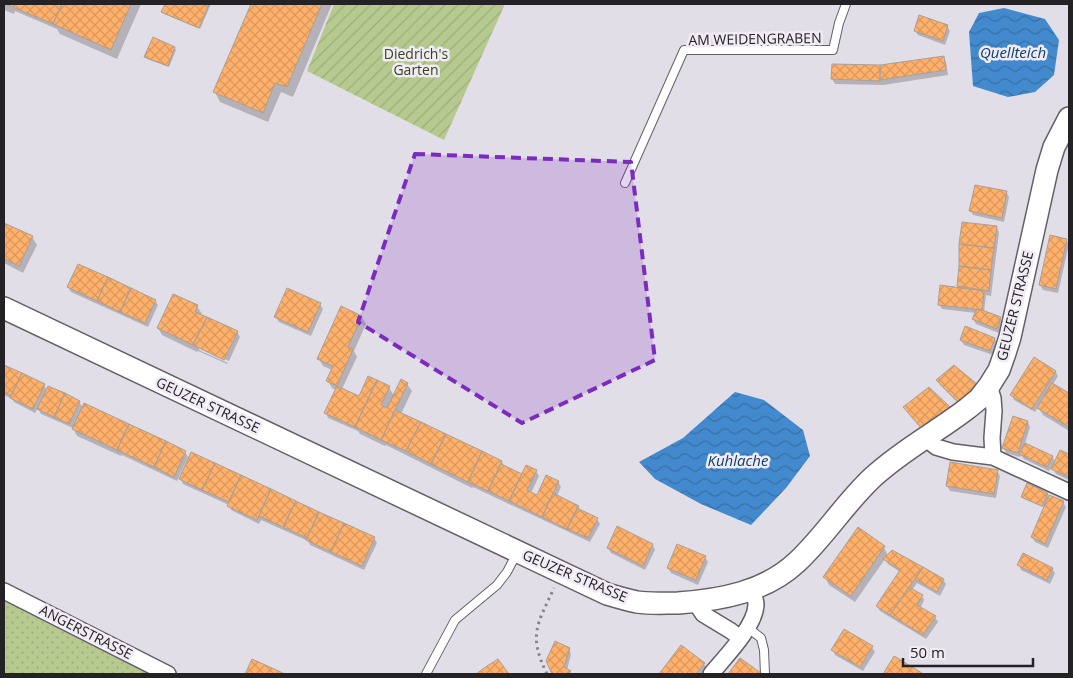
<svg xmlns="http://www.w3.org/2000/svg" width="1073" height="678" font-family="'Open Sans',sans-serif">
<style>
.grass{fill:url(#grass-dots)}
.garden{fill:url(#garden-furrows)}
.water{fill:url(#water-waves)}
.shadow{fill:#0003}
.building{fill:url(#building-cross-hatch);stroke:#a8a099}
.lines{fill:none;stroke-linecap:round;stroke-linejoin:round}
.lane-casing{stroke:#645f67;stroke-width:10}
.street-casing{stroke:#645f67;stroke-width:18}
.secondary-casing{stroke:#645f67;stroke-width:24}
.path{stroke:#868389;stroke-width:3;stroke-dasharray:2.5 4;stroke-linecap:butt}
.lane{stroke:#fff;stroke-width:8}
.street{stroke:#fff;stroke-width:15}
.secondary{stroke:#fff;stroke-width:21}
.marked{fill:#7b2cbf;fill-opacity:0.2;stroke:#7b2cbf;stroke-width:4;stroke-dasharray:10 6;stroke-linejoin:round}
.labels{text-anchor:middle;stroke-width:5;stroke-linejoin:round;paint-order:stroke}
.street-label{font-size:14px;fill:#242225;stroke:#f0ebf4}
.park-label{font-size:14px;fill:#38441d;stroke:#f0ebf4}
.water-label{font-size:15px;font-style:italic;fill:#093f6b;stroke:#f0ebf4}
</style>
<defs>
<pattern id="grass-dots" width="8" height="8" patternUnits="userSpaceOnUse" patternTransform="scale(1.25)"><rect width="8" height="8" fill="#b6ca90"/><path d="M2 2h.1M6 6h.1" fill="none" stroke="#9cad7c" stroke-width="1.8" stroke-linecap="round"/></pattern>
<pattern id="garden-furrows" width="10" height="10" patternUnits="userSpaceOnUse" patternTransform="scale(1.25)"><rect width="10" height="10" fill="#b6ca90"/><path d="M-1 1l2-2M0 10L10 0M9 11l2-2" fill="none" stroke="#9cad7c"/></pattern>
<pattern id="water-waves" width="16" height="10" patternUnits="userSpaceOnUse" patternTransform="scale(1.25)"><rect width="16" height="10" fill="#428acd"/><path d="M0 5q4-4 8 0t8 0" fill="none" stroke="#3770a6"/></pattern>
<pattern id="building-cross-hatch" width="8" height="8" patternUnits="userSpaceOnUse" patternTransform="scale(1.25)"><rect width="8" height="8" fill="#ffb16c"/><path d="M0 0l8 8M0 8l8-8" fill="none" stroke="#da985d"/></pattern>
</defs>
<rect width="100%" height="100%" fill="#e2dee7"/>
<!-- grass -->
<path class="grass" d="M4 599 152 674H4Z"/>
<!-- garden -->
<path class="garden" d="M334 4H505L444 140 307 71Z"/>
<!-- water -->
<path class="water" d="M1004 8 1045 19 1059 40 1054 75 1035 92 1008 97 973 86 969 32 979 13Z
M735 392 764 400 803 430 810 456 786 488 751 525 701 504 655 479 639 462 683 438Z"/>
<!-- shadow -->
<path class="shadow" d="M4 4H141L117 59 60 34 57 29 15 11 14 14 4 10Z
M166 4H211L200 29 164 14 162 12Z
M252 4H332L293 97 281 92 268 122 220 102 215 92Z
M947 26 950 31 945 45 918 35 915 31Z
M153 39 175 48 176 50 169 67 147 59 146 57Z
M943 57 946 62 948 75 883 85 835 84 832 79 880 66Z
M1006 192 1009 197 1004 222 973 215 971 211Z
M4 224 32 237 37 245 23 273 4 263Z
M996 227 999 232 991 296 986 295 984 312 1000 318 1003 323 999 333 976 324 973 319 976 313 942 309 939 304 958 289 961 244Z
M1066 240 1069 244 1058 293 1043 290 1040 285Z
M68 287 155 301 158 305 148 327 71 292Z
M320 304 323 309 311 336 279 322 276 317Z
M197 306 202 314 201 315 237 332 240 337 229 361 199 347V350L228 363 227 364 198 351 197 352 162 335 158 328Z
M342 308 362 317 366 324 354 351 357 357 342 389 359 397 389 387 394 396 407 384 412 391 401 414 502 462 504 466 523 475 536 471 539 476 531 493 538 496 558 482 561 487 557 496 578 507 580 511 597 519 600 524 590 542 473 487 472 488 386 445 385 446 360 434 358 431 328 418 326 413 336 390 332 388 328 381 332 370 323 366 319 359Z
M966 328 995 339 997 344 993 355 964 345 961 340Z
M4 366 44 385 47 391 79 402 83 408 185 452 188 457 177 481 122 455 121 456 77 436 73 428 41 414 38 408 35 413 14 402 12 399 4 395Z
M1055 371 1058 376 1053 384 1069 394V431L1043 415 1038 407 1035 412 1014 400 1012 395Z
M938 381 976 384 979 389 962 407 940 385Z
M929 388 949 408 952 413 924 432 904 407Z
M1028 422 1030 427 1025 444 1052 456 1056 463 1061 451 1069 455V480L1056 474 1052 467 1049 471 1024 459 1021 455 1020 457 1006 453 1004 448Z
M192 454 374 538 377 543 364 570 310 545 308 541 261 520 259 524 231 510 229 505 183 484 181 479Z
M997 471 1000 476 996 498 950 491 947 486Z
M1028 485 1047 494 1050 498 1063 502 1066 507 1048 548 1035 542 1032 537 1045 508 1024 499 1023 497Z
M653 545 655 550 645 570 611 553 608 548Z
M884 547 888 556 892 552 943 580 946 584 940 596 917 583 912 590 922 596 924 600 920 609 935 617 938 622 926 639 880 611 877 606 900 572 888 564 885 559 855 602 829 585 825 577Z
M705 557 708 562 698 585 671 573 668 568Z
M1019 565 1052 569 1055 573 1050 584 1021 570Z
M682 646 704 664 709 671 706 674H660Z
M872 647 875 652 863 671 835 655 833 650Z
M569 649 571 654 567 670 570 671 571 674H553L547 661Z"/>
<!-- building -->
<path class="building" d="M9 4H62L53 24 8 5Z
M62 4H131L111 50 53 24Z
M165 4H209L199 28 161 12Z
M251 4H322L287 87 275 83 263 113 213 92Z
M919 15 948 25 943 41 914 31Z
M153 37 175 47 168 66 144 57Z
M944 56 946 70 880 80V65Z
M832 64 880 65V81L831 79Z
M975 185 1007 191 1002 218 969 211Z
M962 222 997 226 994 248 959 244Z
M4 223 33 236 19 266 4 259Z
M1050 235 1067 239 1056 289 1039 285Z
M959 244 994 248 991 270 959 266Z
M78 264 108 277 97 301 67 287Z
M959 266 991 270 989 291 957 286Z
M108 277 131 288 120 312 97 301Z
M940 285 984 291 982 310 938 305Z
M131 288 156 300 145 323 120 312Z
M287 288 321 303 308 332 274 317Z
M173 294 198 305 195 312 207 317 193 345 157 328Z
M341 306 362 316 348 347 353 349 337 386 326 381 333 366 317 359Z
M977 309 982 310 1001 317 997 329 972 319Z
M207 317 238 331 224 360 193 345Z
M965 326 995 338 990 351 960 340Z
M1034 357 1056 371 1032 409 1010 395Z
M4 365 22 373 11 396 4 392Z
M954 365 977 384 959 403 936 380Z
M22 373 45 384 33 409 10 398Z
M368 376 377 380 355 427 324 413 337 386 359 396Z
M401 379 408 383 381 440 355 427 377 380 390 386 381 405 387 408Z
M1052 383 1069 393V427L1037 408Z
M48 386 65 393 54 417 37 409Z
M929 387 950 407 921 428 903 407Z
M65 393 80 401 69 424 54 417Z
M84 403 129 424 117 450 72 429Z
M395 410 421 422 406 451 381 440Z
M1013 416 1028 421 1018 453 1002 448Z
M421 422 446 434 431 464 406 451Z
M129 424 166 441 154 467 117 450Z
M446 434 482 451 468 482 431 464Z
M166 441 186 451 174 477 154 467Z
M1025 443 1053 456 1047 467 1019 454Z
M1060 450 1069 454V477L1051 469Z
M482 451 502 461 488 491 468 482Z
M191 452 215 463 202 490 179 479Z
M950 462 998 470 994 494 946 486Z
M215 463 241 475 229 502 202 490Z
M501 464 522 474 509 501 488 491Z
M526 465 537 470 527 490 537 495 546 475 559 481 542 517 509 501Z
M241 475 271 489 257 520 227 506Z
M1027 483 1048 493 1042 506 1021 497Z
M271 489 296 501 283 527 259 516Z
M553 493 579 506 567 529 542 517Z
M1049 495 1064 501 1045 544 1031 537Z
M296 501 319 512 307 538 283 527Z
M577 508 598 518 588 538 567 529Z
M319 512 344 523 331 552 306 540Z
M344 523 375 537 362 566 331 552Z
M617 526 653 544 643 566 607 548Z
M858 527 885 546 851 596 823 577Z
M677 544 706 556 696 580 667 568Z
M892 550 923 567 890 615 876 606 900 570 883 559Z
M1023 553 1053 568 1047 580 1017 565Z
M923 567 944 579 937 592 915 579Z
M909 587 923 595 917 605 936 616 923 635 890 615Z
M844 629 873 646 860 667 831 650Z
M555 641 570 648 564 667 571 671 567 674H552L546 661Z
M681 645 705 663 696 674H659Z
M894 656 922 673 921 674H883Z
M740 658 761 673 760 674H728Z
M252 659 283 673 282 674H245Z
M498 659 509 674H476L487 666Z"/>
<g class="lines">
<defs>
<path id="lane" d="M625 183 684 50H833L839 23 846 4
M748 628 761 638 764 650 765 674
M426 674 455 620 497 585 507 572 517 553"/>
<path id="street" d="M989 386 993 398 994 411 992 438 993 457 1069 492
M925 438 936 447 953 452 993 457
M4 591 168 674
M695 602 703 614 731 631 740 638
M711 674C725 657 755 627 756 605 756 600 754 595 752 590"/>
<path id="secondary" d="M4 308 607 594C617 597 627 600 637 602 650 604 664 603 678 603 721 600 765 592 797 562 825 536 845 503 873 477 902 450 937 432 968 408L979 399 989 386 999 370 1005 353 1010 337 1047 170 1054 147 1069 118"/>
</defs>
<!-- lane casing -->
<use href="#lane" class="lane-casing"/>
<!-- street casing -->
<use href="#street" class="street-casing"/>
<!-- secondary casing -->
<use href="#secondary" class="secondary-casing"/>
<!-- path -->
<path class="path" d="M547 674C528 635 537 625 554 588"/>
<!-- lane -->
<use href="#lane" class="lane"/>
<!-- street -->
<use href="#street" class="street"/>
<!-- secondary -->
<use href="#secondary" class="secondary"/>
</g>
<!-- marked area -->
<path class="marked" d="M415 154 631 162 655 360 522 423 358 322Z"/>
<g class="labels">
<!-- street labels -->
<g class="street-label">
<text transform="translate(755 39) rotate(-1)" y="5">AM WEIDENGRABEN</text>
<text transform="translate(1015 306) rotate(-76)" y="5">GEUZER STRASSE</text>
<text transform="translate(208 405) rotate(25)" y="5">GEUZER STRASSE</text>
<text transform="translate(575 576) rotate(23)" y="5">GEUZER STRASSE</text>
<text transform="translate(86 632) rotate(27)" y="5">ANGERSTRASSE</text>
</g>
<!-- park labels -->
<g class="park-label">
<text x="416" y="59">Diedrich's<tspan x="416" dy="16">Garten</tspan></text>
</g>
<!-- water labels -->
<g class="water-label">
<text x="1013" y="58">Quellteich</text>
<text x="738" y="466">Kuhlache</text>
</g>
</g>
<!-- border -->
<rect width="1073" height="678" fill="none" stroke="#242225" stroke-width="10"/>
<!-- scale -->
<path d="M903 658v8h130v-8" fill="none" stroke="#242225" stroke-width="2.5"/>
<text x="910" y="658" font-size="15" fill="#242225" stroke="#f0ebf4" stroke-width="4" paint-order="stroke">50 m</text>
</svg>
